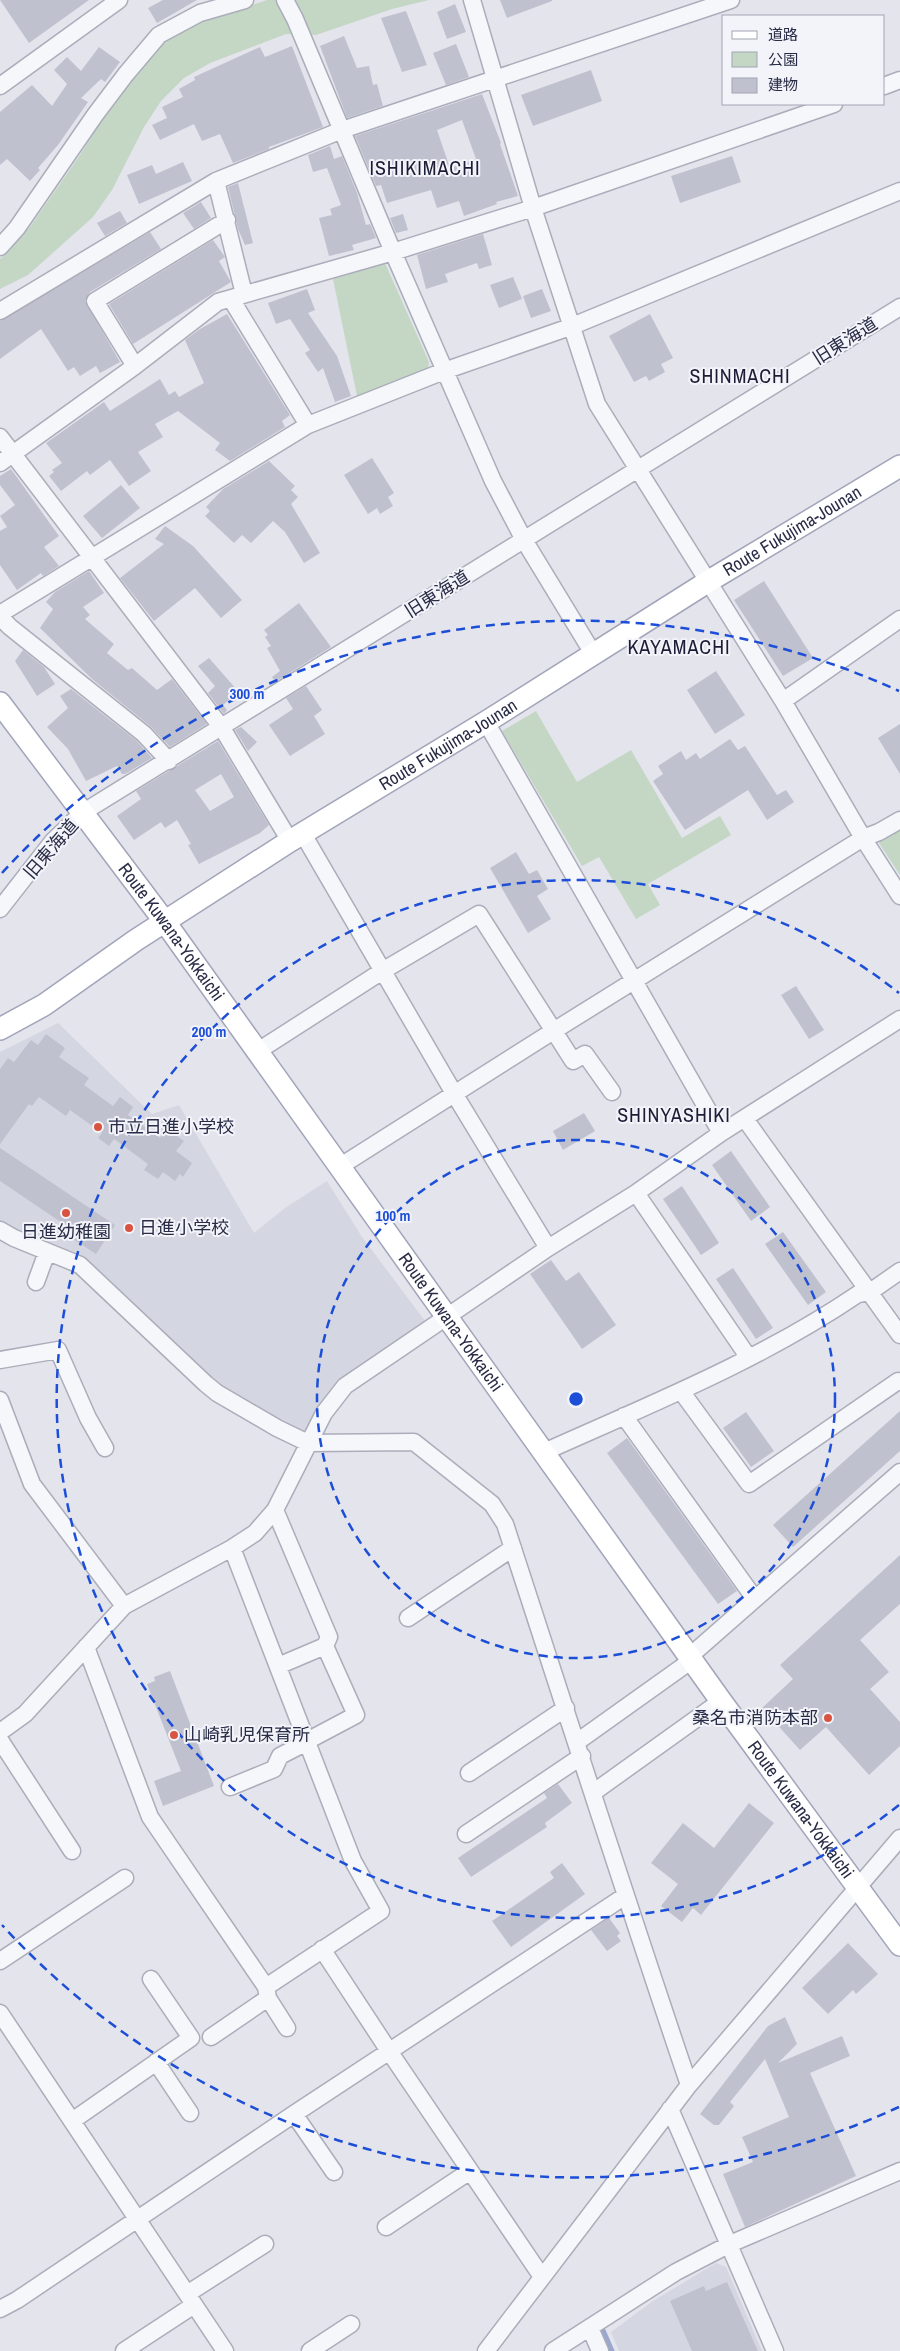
<svg xmlns="http://www.w3.org/2000/svg" width="900" height="2351" font-family="'Archivo Narrow','Noto Sans JP',sans-serif">
<style>
.built{fill:#d4d6e1}
.green{fill:#c4d7c4}
.lines{fill:none;stroke-linecap:round;stroke-linejoin:round}
.stream{stroke:#9ca7ce;stroke-width:5}
.building{fill:#c0c1cf;fill-rule:evenodd}
.minor-casing{stroke:#abadba;stroke-width:19}
.major-casing{stroke:#a2a4b9;stroke-width:24}
.minor{stroke:#f6f7fa;stroke-width:16}
.major{stroke:#fff;stroke-width:21}
.ring{fill:none;stroke:#1d4ed8;stroke-width:2.5;stroke-dasharray:9 6}
.poi-dot{fill:#d85441;stroke:#f3f4f9;stroke-width:2}
.labels{text-anchor:middle;stroke-width:4;stroke-linejoin:round;paint-order:stroke}
.street-label{font-size:18px;fill:#292c46;stroke:#f3f4f9}
.poi-label{font-size:18px;fill:#292c46;stroke:#f3f4f9;text-anchor:start}
.quarter-label{font-size:20px;letter-spacing:1px;fill:#1b1d37;stroke:#f3f4f9}
.centre{fill:#1d4ed8;stroke:#f3f4f9;stroke-width:2.5}
.ring-label{font-size:15px;text-anchor:middle;font-weight:bold;fill:#1d4ed8;stroke:#f3f4f9;stroke-width:4;stroke-linejoin:round;paint-order:stroke}
</style>
<rect width="100%" height="100%" fill="#e3e4ec"/>
<!-- built -->
<path class="built" d="M58 1023 152 1114 179 1105 254 1233 285 1208 327 1181 362 1237 425 1321 342 1379 323 1400 308 1429 297 1432 221 1389 83 1261 17 1233 0 1223V1052Z
M716 2263 726 2267 762 2351H619L611 2332 653 2301Z"/>
<!-- green -->
<path class="green" d="M267 0H429L392 9 316 35 286 34 210 63 184 78 161 101 144 127 112 190 93 217 28 275 0 289V259L30 227 80 155 102 120 142 66 163 43 185 28Z
M385 263 429 362 428 368 357 396 333 279Z
M536 711 577 782 631 750 682 838 720 816 731 835 648 884 660 905 636 919 599 857 582 866 502 731Z
M900 826V875L879 843 882 836Z"/>
<g class="lines">
<!-- stream -->
<path class="stream" d="M602 2328 612 2351"/>
</g>
<!-- building -->
<path class="building" d="M0 0H89L29 43Z
M163 0H197L157 23 148 8Z
M500 0H552V1L507 18Z
M455 4 466 32 447 39 437 12Z
M406 11 427 65 402 72 381 18Z
M344 36 357 68 369 66 373 85 377 84 383 106 347 118 320 46Z
M456 44 469 77 446 85 433 53Z
M292 46 323 127 269 147V149L233 163 220 134 202 141 194 124 160 140 152 125 167 118 162 107 183 97 179 89 195 80 194 77 260 47 265 57Z
M99 47 120 62 105 82 101 79 81 98 88 102 58 145 38 168 40 170 30 181 7 159 0 165V112L32 85 52 106 67 84 54 70 67 57 81 71Z
M591 70 602 101 533 126 521 95Z
M482 94 501 143 500 144 518 196 496 202 497 204 464 216 459 201 437 208 431 190 387 203 381 185 376 186 355 136ZM462 120 476 159 450 168 437 130Z
M330 146 334 159 342 156 357 193 366 225 370 224 376 238 352 245 354 250 329 256 319 218 332 215 330 209 341 205 327 168 313 172 308 155Z
M732 156 741 182 680 203 671 176Z
M183 162 192 181 139 204 127 175 152 165 156 174Z
M238 183 253 243 245 245 238 229 228 187Z
M201 202 211 218 194 229 183 213Z
M120 211 127 223 105 236 97 223Z
M403 214 408 230 396 233 390 218Z
M150 232 161 249 90 292 85 301 120 362 100 373 96 366 80 376 74 367 68 371 41 329 0 359V321Z
M483 234 492 265 479 269 477 263 445 274 448 282 426 289 417 255Z
M213 240 225 257 219 261 231 282 133 344 109 304Z
M513 277 522 299 499 308 490 285Z
M307 289 315 310 308 313 337 356 351 396 335 402 323 368 318 372 305 353 310 350 290 319 276 324 268 303Z
M542 289 551 311 531 318 523 296Z
M227 314 290 415 282 421 285 427 230 461 215 450 220 443 178 411 155 424 163 437 138 452 151 471 129 486 110 460 90 475 87 471 61 491 49 476 54 472 52 470 62 463 46 443 104 402 110 411 160 379 169 395 175 391 179 397 204 383 185 340 200 329Z
M650 314 673 358 661 364 665 372 649 381 646 376 634 382 609 336Z
M372 458 394 493 388 497 393 506 380 514 377 508 368 514 344 475Z
M269 461 295 486 291 490 298 497 291 504 320 553 304 563 285 532 273 521 251 543 242 535 234 543 205 516 210 511 206 507 223 489Z
M11 469 59 536 44 547 59 566 43 576 41 573 17 590 0 565V531L7 527 0 516 15 505 0 485V476Z
M121 485 140 508 102 538 83 516Z
M165 526 193 546 242 600 221 618 195 588 154 621 120 578 164 544 155 539Z
M89 571 104 593 83 607 90 615 85 619 114 644 107 653 128 670 132 668 157 690 172 679 207 724 170 747 150 726 92 679 40 628 53 609 46 602 55 592Z
M764 581 813 658 783 676 734 600Z
M299 603 331 647 275 682 272 677 280 671 267 648 271 646 265 637 268 635 264 630Z
M23 650 44 667 55 684 37 696 15 661Z
M209 658 237 690 228 697 230 699 223 705 227 710 224 714 208 693 215 686 198 666Z
M716 671 745 715 715 734 687 690Z
M306 686 322 710 314 716 325 734 290 756 269 725 293 709 286 698Z
M71 689 137 741 152 758 125 774H122L117 766 86 781 68 749 47 727 68 708 60 696Z
M900 724V774L878 738Z
M241 727 257 742 248 751 235 730Z
M730 739 738 750 745 746 777 795 786 790 794 802 767 820 748 790 685 830 653 781 663 774 658 766 681 751 686 760 696 753 700 759Z
M218 741 269 825 260 833 199 864 188 845 191 844 177 820 165 828 161 822 134 840 117 816 141 799 136 791ZM221 774 234 797 210 811 195 790Z
M516 852 529 874 537 870 548 889 537 896 551 919 528 933 490 868Z
M796 986 824 1030 809 1039 781 995Z
M46 1034 65 1048 59 1057 89 1078 84 1085 113 1106 120 1097 133 1107 128 1115 160 1138 166 1128 184 1141 176 1151 192 1163 183 1177 180 1174 175 1181 163 1172 158 1179 144 1170 148 1164 114 1139 109 1146 98 1138 102 1133 70 1110 66 1116 39 1097 32 1106 29 1104 0 1144V1069L8 1058 14 1062 31 1040 38 1045Z
M584 1113 595 1131 563 1150 553 1131Z
M0 1148 115 1225 96 1254 73 1239 77 1233 0 1181Z
M731 1151 770 1207 751 1221 712 1165Z
M682 1186 719 1243 701 1255 663 1199Z
M783 1232 826 1292 808 1305 765 1244Z
M551 1260 566 1281 579 1272 616 1325 582 1349 530 1274Z
M733 1268 773 1328 756 1339 716 1279Z
M900 1411V1451L793 1547 773 1525Z
M746 1412 774 1451 751 1467 723 1428Z
M627 1438 737 1591 718 1604 607 1453Z
M900 1555V1604L860 1640 889 1672 870 1689 900 1722V1746L869 1775 826 1727 800 1750 762 1708 793 1679 780 1665Z
M170 1671 214 1786 163 1806 154 1781 181 1771 147 1684 155 1681 154 1677Z
M558 1784 572 1803 545 1823 547 1827 471 1877 458 1858 547 1798 544 1793Z
M749 1803 774 1823 701 1915 693 1908 682 1922 661 1906 678 1884 651 1863 683 1823 714 1848Z
M562 1863 585 1894 511 1947 492 1921 554 1878 550 1872Z
M609 1918 620 1933 617 1936 621 1941 607 1951 591 1930Z
M848 1943 878 1974 856 1994 853 1990 828 2014 802 1988Z
M785 2017 797 2044 778 2063 842 2036 850 2056 810 2073 856 2176 745 2227 723 2174 753 2162 742 2137 789 2117 765 2059 730 2102 734 2106 719 2125H714L700 2114 768 2026Z
M727 2282 758 2351H692L670 2301 704 2286 706 2291Z"/>
<g class="lines">
<defs>
<path id="minor" d="M285 0 295 19 393 252 493 481 524 540 594 655
M472 0 533 208 597 404 783 701 863 838 900 896
M0 86 119 0
M884 86 900 80
M216 181 244 294
M0 247 17 228 95 115 126 74 159 35 200 13 245 0
M231 299 308 425
M0 311 216 181 342 130 731 0
M135 366 95 301 227 220
M0 437 222 728 290 841
M0 463 135 366 218 302 393 252 533 208 834 104
M0 614 308 425 444 371 570 327 900 191
M0 617 10 627 144 734 169 761
M783 701 900 619
M486 722 721 1133
M303 834 455 1095 548 1248
M0 909 53 841 82 813 900 307
M258 1051 384 970 479 914 573 1061 585 1054 612 1092
M745 1119 900 1335
M339 1167 555 1030 863 838 879 832 900 820
M636 1193 749 1358
M0 1230 14 1238 80 1265 206 1384 217 1393 277 1428 308 1443 414 1442 492 1504 505 1524C566 1711 626 1899 689 2085
M36 1282 47 1252
M0 1360 58 1350 88 1418 105 1448
M681 1391 749 1484 898 1381 900 1382
M0 1400 32 1484 124 1606
M624 1416 755 1599
M544 1452C651 1404 761 1360 858 1294L870 1292 900 1271
M275 1510 329 1637 325 1646
M408 1618 513 1548
M86 1647 150 1817 266 1987
M690 1656 900 1472
M278 1666 325 1646 356 1715 307 1741
M0 1732 25 1714 124 1606 232 1548 255 1533 275 1510 324 1413 345 1386 548 1248 636 1193 721 1133 900 1019
M0 1740 72 1851
M577 1742 692 1660
M469 1773 566 1708
M230 1787 274 1769 280 1756 307 1742
M594 1792 721 1701
M466 1834 582 1756
M322 1949 389 2051 542 2277
M0 1961 125 1878
M268 1998 287 2028
M0 2013 225 2351
M211 2037 268 1998 266 1987 381 1911 353 1861 232 1548
M156 2062 190 2113
M670 2109 775 2351
M294 2114 334 2172
M72 2121 191 2038 151 1979
M386 2227 470 2171
M187 2294 265 2244
M0 2309 17 2300 294 2114 625 1896
M590 2328 600 2351
M124 2351 194 2305
M310 2351 351 2324
M486 2351 689 2085 900 1838
M553 2351 676 2272 730 2244 900 2171"/>
<g id="major">
<path id="s1" d="M0 703 165 922 721 1701 900 1945"/>
<path id="s2" d="M0 1029 44 1005 136 940 290 841 486 722 709 581 900 466"/>
</g>
</defs>
<!-- minor casing -->
<use href="#minor" class="minor-casing"/>
<!-- major casing -->
<use href="#major" class="major-casing"/>
<!-- minor -->
<use href="#minor" class="minor"/>
<!-- major -->
<use href="#major" class="major"/>
</g>
<!-- distance rings -->
<g class="ring">
<circle cx="576" cy="1399" r="259"/>
<path d="M899 1805A519 519 0 1 1 899 993"/>
<path d="M899 2107A778 778 0 0 1 2 1925M2 873A778 778 0 0 1 899 691"/>
</g>
<!-- markers -->
<g class="poi-dot">
<circle cx="98" cy="1127" r="5"/>
<circle cx="66" cy="1213" r="5"/>
<circle cx="129" cy="1228" r="5"/>
<circle cx="828" cy="1718" r="5"/>
<circle cx="174" cy="1735" r="5"/>
</g>
<g class="labels">
<!-- street labels -->
<g class="street-label">
<text transform="translate(845 341) rotate(-32)" y="6">旧東海道</text>
<text dy="6" stroke="none"><textPath href="#s2" startOffset="936">Route Fukujima-Jounan</textPath></text>
<text transform="translate(437 594) rotate(-32)" y="6">旧東海道</text>
<text dy="6" stroke="none"><textPath href="#s2" startOffset="531">Route Fukujima-Jounan</textPath></text>
<text transform="translate(51 849) rotate(-49)" y="6">旧東海道</text>
<text dy="6" stroke="none"><textPath href="#s1" startOffset="286">Route Kuwana-Yokkaichi</textPath></text>
<text dy="6" stroke="none"><textPath href="#s1" startOffset="766">Route Kuwana-Yokkaichi</textPath></text>
<text dy="6" stroke="none"><textPath href="#s1" startOffset="1366">Route Kuwana-Yokkaichi</textPath></text>
</g>
<!-- poi labels -->
<g class="poi-label">
<text x="108" y="1133">市立日進小学校</text>
<text x="139" y="1234">日進小学校</text>
<text x="66" y="1238" text-anchor="middle">日進幼稚園</text>
<text x="818" y="1724" text-anchor="end">桑名市消防本部</text>
<text x="184" y="1741">山崎乳児保育所</text>
</g>
<!-- quarter labels -->
<g class="quarter-label">
<text x="425" y="175">ISHIKIMACHI</text>
<text x="740" y="383">SHINMACHI</text>
<text x="679" y="654">KAYAMACHI</text>
<text x="674" y="1122">SHINYASHIKI</text>
</g>
</g>
<circle cx="576" cy="1399" r="8" class="centre"/>
<g class="ring-label">
<text x="247" y="699">300 m</text>
<text x="209" y="1037">200 m</text>
<text x="393" y="1221">100 m</text>
</g>
<!-- legend -->
<rect x="722" y="15" width="162" height="90" fill="#f3f4f9" stroke="#a2a4b1"/>
<rect x="732" y="31" width="25" height="8" fill="#ffffff" stroke="#a2a4b1"/>
<text x="768" y="40" font-size="15" fill="#292c46">道路</text>
<rect x="732" y="52" width="25" height="15" fill="#c4d7c4" stroke="#a2a4b1"/>
<text x="768" y="65" font-size="15" fill="#292c46">公園</text>
<rect x="732" y="78" width="25" height="15" fill="#c0c1cf" stroke="#a2a4b1"/>
<text x="768" y="90" font-size="15" fill="#292c46">建物</text>
</svg>
